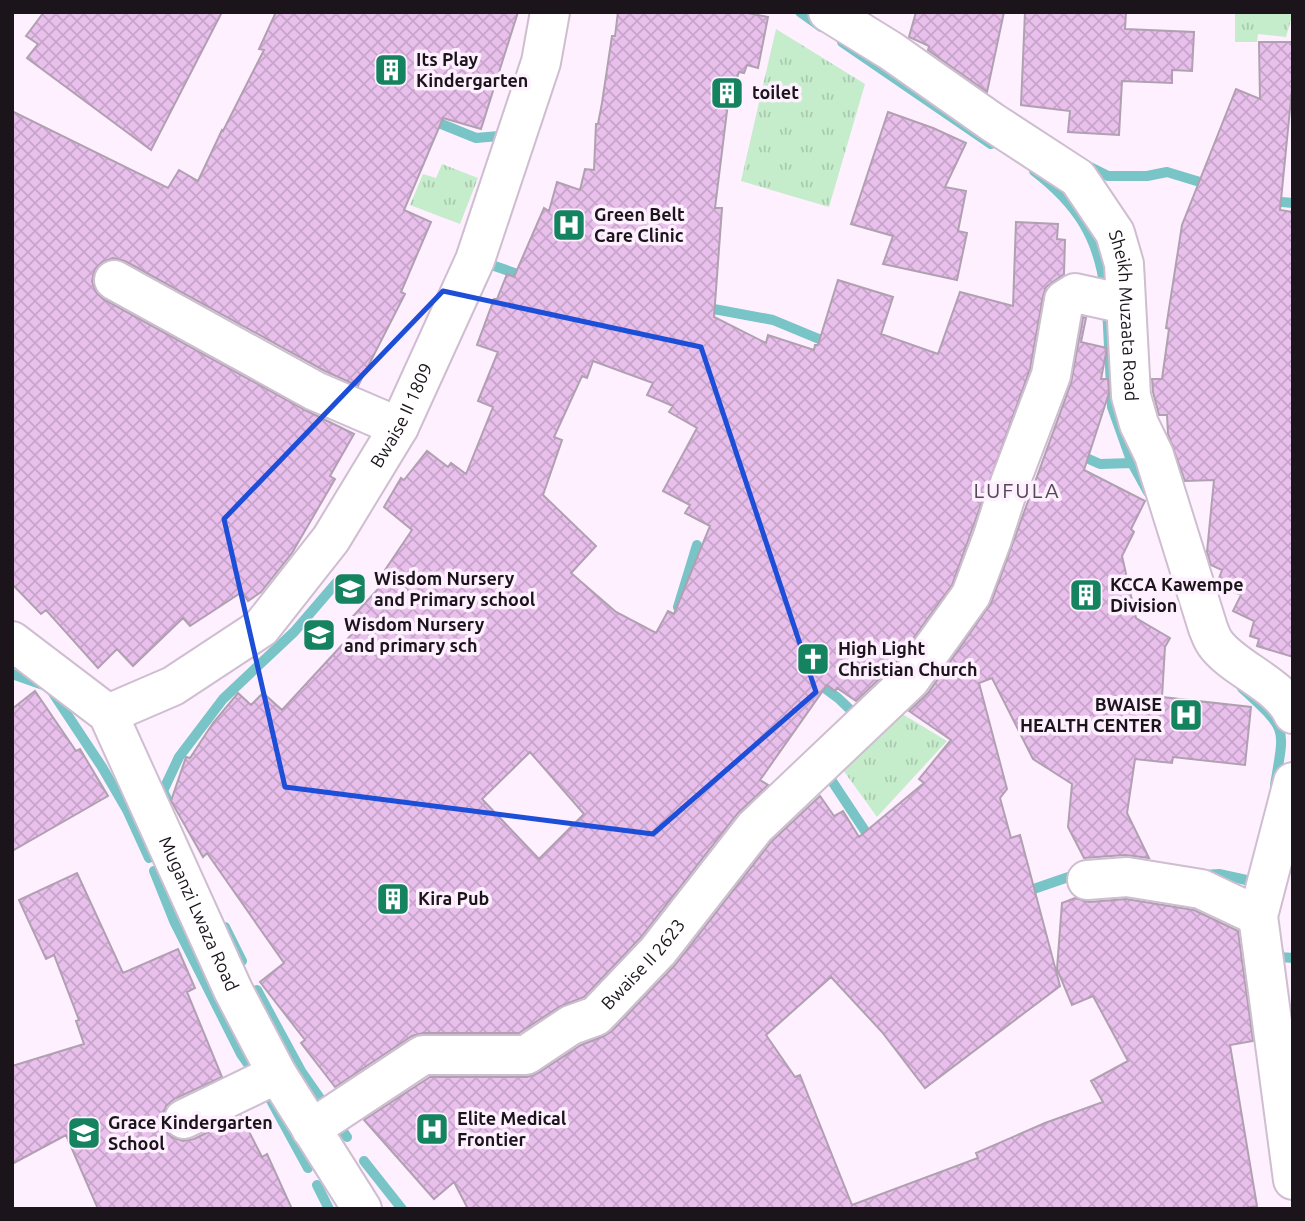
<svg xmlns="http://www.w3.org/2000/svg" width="1305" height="1221" font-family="Ubuntu,sans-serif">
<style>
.grass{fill:url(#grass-tufts)}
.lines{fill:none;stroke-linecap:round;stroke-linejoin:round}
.stream{stroke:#78c4c6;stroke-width:10}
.building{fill:url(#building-cross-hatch);stroke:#b0a0b1;stroke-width:2;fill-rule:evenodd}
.minor-casing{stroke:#cebed0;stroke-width:42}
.minor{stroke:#fff;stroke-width:38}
.marked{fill:none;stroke:#1d4ed8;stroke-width:5;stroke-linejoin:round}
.labels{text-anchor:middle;stroke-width:7;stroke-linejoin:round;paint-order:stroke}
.poi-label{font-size:18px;font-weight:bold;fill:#1b151b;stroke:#fef0ff;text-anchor:start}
.street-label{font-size:18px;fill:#1b151b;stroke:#fef0ff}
.quarter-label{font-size:21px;letter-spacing:2px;fill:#554856;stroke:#fef0ff}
</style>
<defs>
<pattern id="grass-tufts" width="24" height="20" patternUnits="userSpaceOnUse" patternTransform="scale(1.75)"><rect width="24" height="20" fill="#c5eccb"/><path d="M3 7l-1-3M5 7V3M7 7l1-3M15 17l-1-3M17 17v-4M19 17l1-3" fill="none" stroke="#a9caae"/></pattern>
<pattern id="building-cross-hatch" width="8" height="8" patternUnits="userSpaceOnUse" patternTransform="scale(1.75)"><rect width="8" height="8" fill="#e9c0ec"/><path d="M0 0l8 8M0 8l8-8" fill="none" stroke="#c7a4ca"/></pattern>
</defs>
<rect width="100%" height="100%" fill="#fef0ff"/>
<!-- grass -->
<path class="grass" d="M1235 12H1293V13L1286 37 1258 34 1257 42H1235Z
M776 29 865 84 829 207 741 181Z
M442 164 478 178 460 224 410 205 423 174 436 178Z
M894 709 947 741 877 817 843 770Z"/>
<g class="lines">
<!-- stream -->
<path class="stream" d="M800 12 821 27
M842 42 991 144
M429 119 476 138 499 136 510 138
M1084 164 1108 176H1147L1167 172 1213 186
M1034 171C1076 203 1099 237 1105 291
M1269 201 1293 203
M486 263 529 278
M703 307 773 320 831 344
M1107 307 1112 407 1132 463
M1075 453 1100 464 1132 463 1148 492
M680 608 678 607 697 545
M12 674 49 687 102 767 127 810 149 858
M815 681 838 698 859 718
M1242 688C1288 731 1285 725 1275 785
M829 769 826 772 873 843
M168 801 163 791 179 757 223 699 294 632 337 582
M154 871 174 921 241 1054 251 1068
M1204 875 1219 874 1260 883
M1022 893 1080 873
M225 927 242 961
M1276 945 1281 957 1293 958
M257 990 301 1071 347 1137
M267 1093 308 1168
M364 1161 402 1209
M317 1185 329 1209"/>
</g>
<!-- building -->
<path class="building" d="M44 12H222L151 150 27 58 38 44 26 36Z
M276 12H518L481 129 443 118 404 210 431 222 401 292 405 294 358 386 325 371 125 261 113 258 102 262 95 269 92 281 96 292 103 299 305 410 354 434 330 476 335 479 292 553 261 592 248 601 242 592 190 626 183 618 133 666 117 649 98 668 46 610 41 614 12 584V111L168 188 179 170 198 181 222 130 223 131 264 50 259 49Z
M618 12H743L768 17 758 68 747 65 744 73 739 72 728 103 715 208H722L714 317 766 343 768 335 814 350 815 345H818L838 280 893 297 881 334 938 354 960 292 1013 306 1016 222 1058 224 1057 239 1065 240 1064 274 1046 287 1043 296 1030 369 952 585 893 666 856 701 837 688 835 691 827 685 760 780 768 785 738 813 641 937 584 997 559 1007 519 1033H423L412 1036 335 1087 301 1043 305 1040 260 982 284 963 207 853 203 857 171 801 186 757 190 758 213 723 238 693 251 705 263 693 282 710 354 632 346 624 389 577 383 573 412 530 384 507 401 478 404 480 427 451 448 467 451 463 466 474 493 407 478 401 498 352 477 345 494 299H497L507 274 514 277 544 208 549 211 557 182 580 190 585 169 594 170 596 124H598L602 103 612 36H615ZM593 361 653 383 647 395 673 406 669 412 697 428 663 491 690 505 685 513 710 526 674 614 668 611 656 633 616 612 571 573 596 546 543 495 562 440 554 437 582 376 587 378ZM530 752 584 814 539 859 482 799Z
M916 12H1004L987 92 928 50 929 46 909 37Z
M1025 12H1126L1125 29 1194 32 1192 71 1172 70V83L1122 81 1119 135 1068 132 1070 111 1021 105Z
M1259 42H1293V79L1280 210 1293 212V657L1257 646 1259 639 1250 636 1254 621 1233 611 1241 595 1217 584 1222 570 1211 565 1207 552 1214 480 1185 481 1168 434 1167 415H1159L1153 392 1152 379H1162L1169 329 1166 328 1182 225 1236 89 1260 99Z
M888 112 933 128 966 143 945 187 966 191 958 231 967 233 957 280 883 264 893 236 851 224Z
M1083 317 1086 318 1081 342 1107 348 1101 379H1108L1109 393 1084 470 1145 501 1131 529 1134 532 1122 556 1136 618 1170 638 1165 647 1162 697 1251 707 1245 765 1173 757 1172 763 1135 759 1127 813 1149 858 1125 855 1084 858 1068 827 1072 784 1033 759 992 678 979 683 1007 789 1000 798 1011 838 1020 835 1060 986 925 1088 882 1032 831 977 766 1035 795 1077 800 1075 852 1205 978 1158 976 1153 1045 1123 1103 1102 1091 1081 1128 1061 1093 996 1072 1005 1057 969 1062 903 1075 898 1089 902 1126 899 1194 910 1238 931 1253 1041 1230 1045 1257 1206 1240 1209H468L454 1182 434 1199 364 1120 430 1077H527L538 1073 581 1045 604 1036 612 1031 675 965 771 842 820 796 834 816 843 811 859 837 924 783 919 779 951 740 909 711 928 693 991 603 1071 383Z
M35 691 76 751 80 749 108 796 12 851V709Z
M77 873 123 973 178 949 195 988 187 992 222 1077 174 1099 166 1106 162 1118 165 1129 172 1137 183 1141 194 1139 241 1116 262 1157 267 1154 292 1209H98L66 1135 12 1164V1066L84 1044 76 1021 79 1020 54 955 46 959 19 900Z"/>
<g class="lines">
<defs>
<g id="minor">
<path id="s1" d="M828 12 891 51 992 122 1078 178 1115 233 1124 264 1131 396 1139 424 1154 455 1208 628C1210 633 1212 639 1215 643 1233 669 1281 684 1293 714"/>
<path d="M114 280 315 391 399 427"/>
<path id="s2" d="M12 641 108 714 233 990 277 1074 362 1209"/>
<path id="s3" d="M108 714 173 686 261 628 331 539 399 427 475 260 541 62 550 12"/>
<path d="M1293 782 1258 916 1293 1180"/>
<path d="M1087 880 1127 877 1201 889 1258 916"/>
<path d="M184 1119 277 1074"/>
<path id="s4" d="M311 1129 423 1055H526L571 1025 596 1016 658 951 755 827 910 680 971 595 992 539 1010 483 1051 375 1064 300 1075 293 1125 304"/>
</g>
</defs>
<!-- minor casing -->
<use href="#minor" class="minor-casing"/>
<!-- minor -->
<use href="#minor" class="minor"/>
</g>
<!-- marked area -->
<path class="marked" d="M443 291 701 347 816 692 653 834 285 787 224 519Z"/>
<!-- icons -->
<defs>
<symbol id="building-square" viewBox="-11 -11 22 22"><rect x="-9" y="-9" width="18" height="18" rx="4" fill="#168360" stroke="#fef0ff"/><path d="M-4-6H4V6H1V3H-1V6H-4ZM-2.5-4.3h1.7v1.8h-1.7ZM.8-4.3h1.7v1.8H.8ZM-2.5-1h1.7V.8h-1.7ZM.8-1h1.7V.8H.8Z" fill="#fff"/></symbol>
<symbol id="hospital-square" viewBox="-11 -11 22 22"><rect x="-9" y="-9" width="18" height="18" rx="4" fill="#168360" stroke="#fef0ff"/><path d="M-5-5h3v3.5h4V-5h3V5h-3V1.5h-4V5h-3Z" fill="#fff"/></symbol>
<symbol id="school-square" viewBox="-11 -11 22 22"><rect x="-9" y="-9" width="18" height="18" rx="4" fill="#168360" stroke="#fef0ff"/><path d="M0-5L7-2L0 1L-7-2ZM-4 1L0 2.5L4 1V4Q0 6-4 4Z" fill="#fff"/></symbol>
<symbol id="church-square" viewBox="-11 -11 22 22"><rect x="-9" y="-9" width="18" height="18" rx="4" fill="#168360" stroke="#fef0ff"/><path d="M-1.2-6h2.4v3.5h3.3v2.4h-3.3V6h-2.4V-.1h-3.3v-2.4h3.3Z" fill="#fff"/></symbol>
</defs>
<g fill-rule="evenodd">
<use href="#building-square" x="372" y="51" width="38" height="38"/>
<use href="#building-square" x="708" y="74" width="38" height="38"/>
<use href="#hospital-square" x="550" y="206" width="38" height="38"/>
<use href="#school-square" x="331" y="570" width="38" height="38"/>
<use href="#building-square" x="1067" y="576" width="38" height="38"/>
<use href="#school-square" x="300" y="616" width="38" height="38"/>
<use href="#church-square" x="794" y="640" width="38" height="38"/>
<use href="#hospital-square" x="1167" y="696" width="38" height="38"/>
<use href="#building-square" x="374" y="880" width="38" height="38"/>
<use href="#hospital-square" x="413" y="1110" width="38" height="38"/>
<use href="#school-square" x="65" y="1114" width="38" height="38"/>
</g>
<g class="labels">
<!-- poi labels -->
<g class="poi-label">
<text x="416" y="66">Its Play<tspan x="416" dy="21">Kindergarten</tspan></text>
<text x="752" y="99">toilet</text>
<text x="594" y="221">Green Belt<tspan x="594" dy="21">Care Clinic</tspan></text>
<text x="374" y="585">Wisdom Nursery<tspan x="374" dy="21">and Primary school</tspan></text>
<text x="1110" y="591">KCCA Kawempe<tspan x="1110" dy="21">Division</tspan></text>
<text x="344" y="631">Wisdom Nursery<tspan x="344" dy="21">and primary sch</tspan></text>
<text x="838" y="655">High Light<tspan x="838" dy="21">Christian Church</tspan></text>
<text x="1162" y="711" text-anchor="end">BWAISE<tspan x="1162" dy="21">HEALTH CENTER</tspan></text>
<text x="418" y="905">Kira Pub</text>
<text x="457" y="1125">Elite Medical<tspan x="457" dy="21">Frontier</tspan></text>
<text x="108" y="1129">Grace Kindergarten<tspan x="108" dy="21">School</tspan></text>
</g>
<!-- street labels -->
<g class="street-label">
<text dy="6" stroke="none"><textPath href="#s1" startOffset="450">Sheikh Muzaata Road</textPath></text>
<text dy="6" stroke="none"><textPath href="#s3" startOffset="432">Bwaise II 1809</textPath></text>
<text dy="6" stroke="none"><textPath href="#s2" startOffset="340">Muganzi Lwaza Road</textPath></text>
<text dy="6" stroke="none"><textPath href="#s4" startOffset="388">Bwaise II 2623</textPath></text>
</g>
<!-- quarter labels -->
<g class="quarter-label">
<text x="1017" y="498">LUFULA</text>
</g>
</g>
<!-- border -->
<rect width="1305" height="1221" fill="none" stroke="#1b151b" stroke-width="28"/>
</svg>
